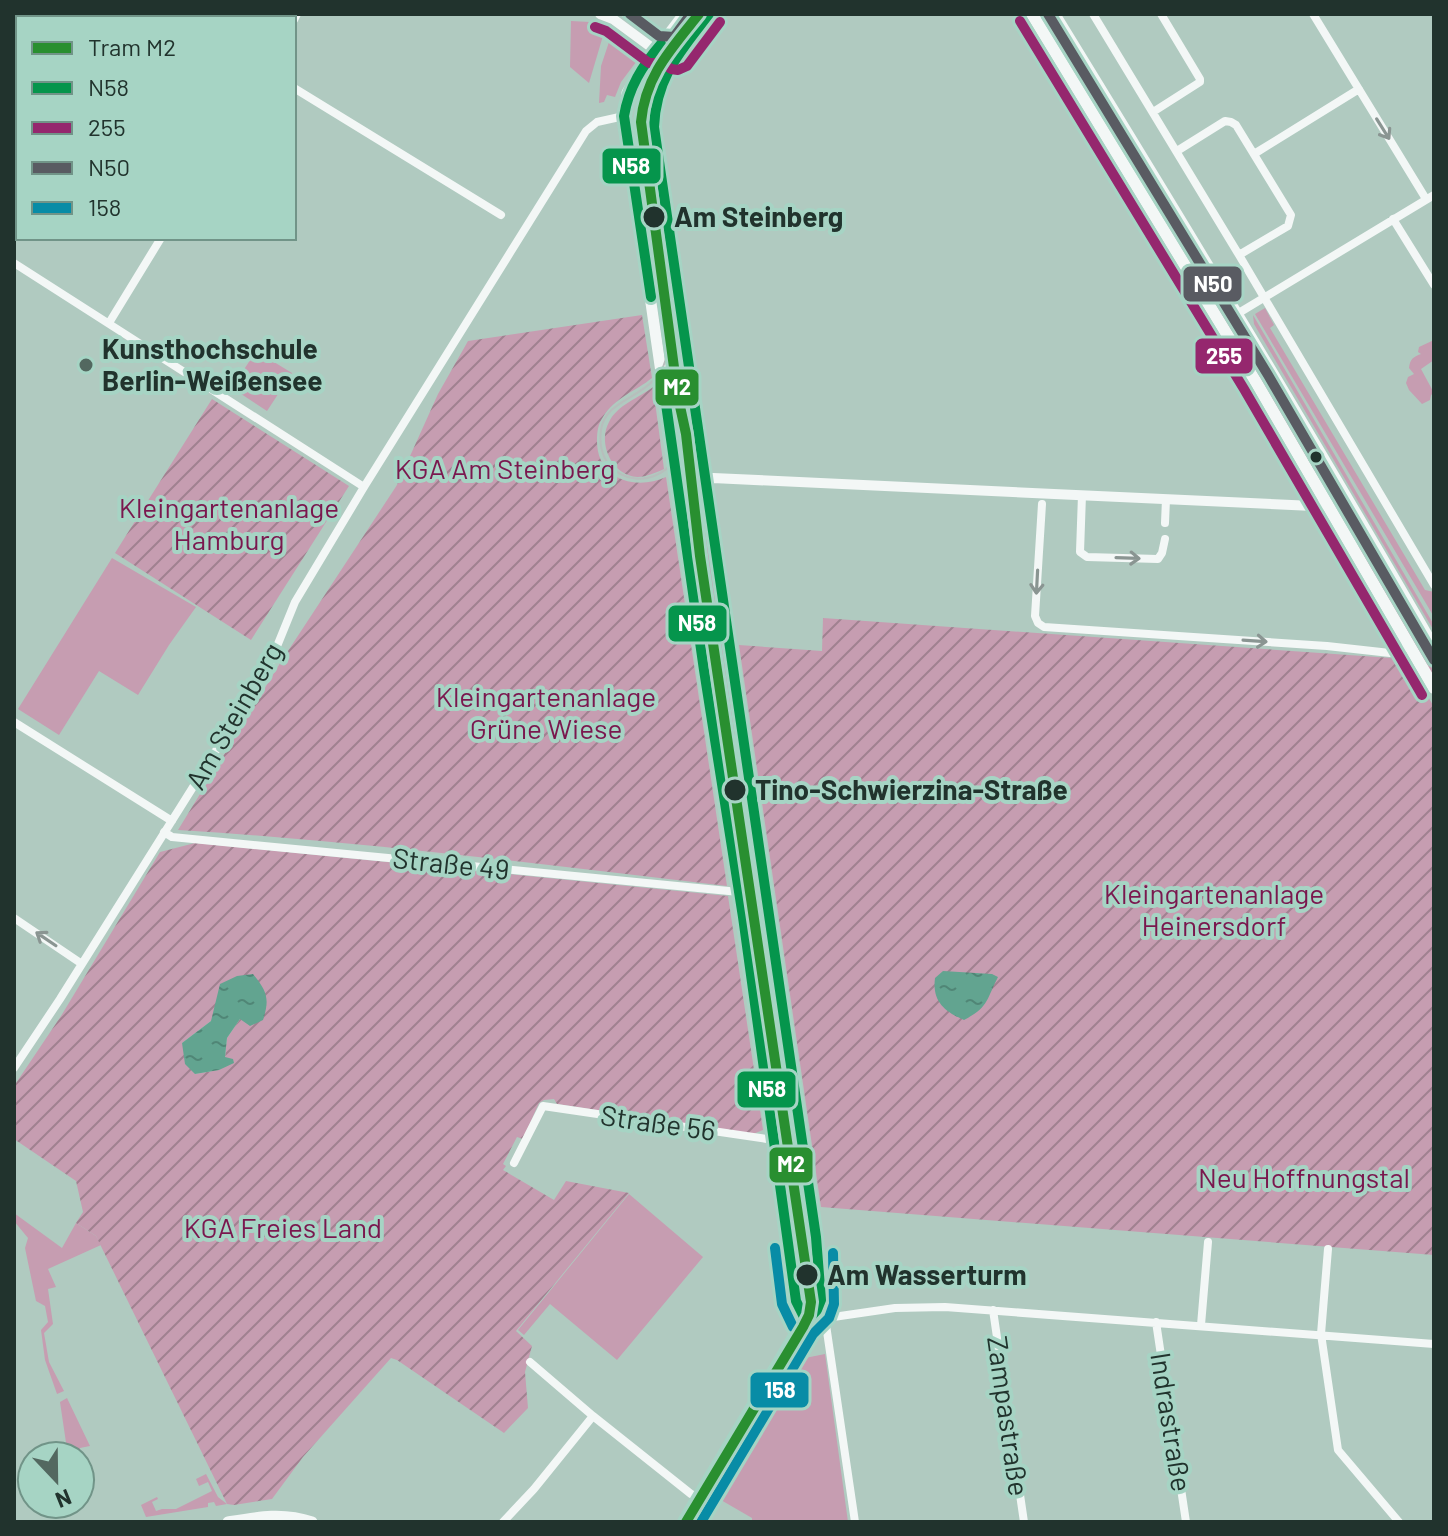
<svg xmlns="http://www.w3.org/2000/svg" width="1448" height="1536" font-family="Barlow,sans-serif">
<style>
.green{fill:#c69db1}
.garden{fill:url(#garden-furrows);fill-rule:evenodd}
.water{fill:url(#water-ripples)}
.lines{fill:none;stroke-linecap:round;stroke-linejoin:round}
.minor{stroke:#f3f7f6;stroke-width:8}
.tertiary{stroke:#f3f7f6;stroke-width:10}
.secondary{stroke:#f3f7f6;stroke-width:11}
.primary{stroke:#f3f7f6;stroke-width:12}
.tram{stroke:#b7bebc;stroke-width:2}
.bus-1-casing{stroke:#a6d4c4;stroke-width:16}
.bus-2-casing{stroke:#a6d4c4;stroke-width:16}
.bus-3-casing{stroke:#a6d4c4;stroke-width:16}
.bus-4-casing{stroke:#a6d4c4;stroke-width:16}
.bus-1{stroke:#05954c;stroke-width:10}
.bus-2{stroke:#95276e;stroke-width:10}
.bus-3{stroke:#595b62;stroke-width:10}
.bus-4{stroke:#088ca6;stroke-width:10}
.tram-1-casing{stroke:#a6d4c4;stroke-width:16}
.tram-1{stroke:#298f30;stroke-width:10}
.oneway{stroke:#8a9592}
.stop-dot{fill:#21332d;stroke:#a6d4c4;stroke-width:3}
.poi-dot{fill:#536860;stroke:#a6d4c4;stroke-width:3}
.labels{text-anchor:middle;stroke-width:8;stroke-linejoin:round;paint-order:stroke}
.stop-label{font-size:28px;font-weight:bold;fill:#21332d;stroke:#a6d4c4;text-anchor:start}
.poi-label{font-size:28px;font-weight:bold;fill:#21332d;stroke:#a6d4c4;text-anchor:start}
.park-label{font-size:28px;fill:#7a174e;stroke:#a6d4c4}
.street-label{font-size:28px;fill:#21332d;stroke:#a6d4c4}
.line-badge{stroke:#a6d4c4;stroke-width:3}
.badge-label{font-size:22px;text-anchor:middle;font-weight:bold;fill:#fff}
</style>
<defs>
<pattern id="garden-furrows" width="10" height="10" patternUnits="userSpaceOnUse" patternTransform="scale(2)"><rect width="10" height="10" fill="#c69db1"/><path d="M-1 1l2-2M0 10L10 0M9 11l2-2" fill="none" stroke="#a08190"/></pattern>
<pattern id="water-ripples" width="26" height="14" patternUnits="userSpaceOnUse" patternTransform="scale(2)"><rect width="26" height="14" fill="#62a490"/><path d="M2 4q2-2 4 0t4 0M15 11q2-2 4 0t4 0" fill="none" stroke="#508676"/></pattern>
</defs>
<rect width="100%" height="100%" fill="#b0cac0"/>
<!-- green -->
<path class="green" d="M571 21 590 22 605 29 589 83 570 67Z
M612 33 638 54 639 58 621 82 615 97 607 95 604 102 599 103 601 66Z
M1223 300 1324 468 1315 472 1215 304Z
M1265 308 1274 325 1270 328 1425 590 1434 592V617L1255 314Z
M1253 315 1434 625V631L1254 324Z
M1434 340V360L1421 369 1434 393 1431 395 1430 400 1422 404 1409 390 1406 383 1408 377 1414 374 1409 368C1410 359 1413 357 1421 354L1418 352 1419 347Z
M256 351 292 373 267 411 232 388Z
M701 486 737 734 730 735 695 487Z
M1367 542 1434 657V679L1358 547Z
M112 558 196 607 169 645 138 695 99 671 59 735 18 709Z
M757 917 764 919 765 923 803 1180 796 1181Z
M629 1194 703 1257 617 1360 550 1304 524 1335 518 1330Z
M14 1213 62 1248 76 1223 96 1236 101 1245 48 1269 56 1287 48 1289 53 1324 44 1333 49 1362 64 1391 57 1394 45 1360 41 1330 48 1322 45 1306 36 1301 25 1248 28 1238 14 1221Z
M825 1354 848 1522H752V1518L714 1496 804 1355 805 1358Z
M67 1398 90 1446 80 1448V1454L68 1456 60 1402Z
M206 1474 218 1497 227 1504 216 1506 214 1502 208 1503V1507L146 1517 141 1505 157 1497 158 1499 152 1502 156 1511 162 1509H176L212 1491 208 1482 199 1486 196 1479Z"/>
<!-- garden -->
<path class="garden" d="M642 315 652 378C636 391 614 398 603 417 598 424 597 432 597 441 597 479 635 491 666 477L727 886C545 865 362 841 178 830L282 660 397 485 438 394 468 341Z
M653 387 664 469C653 474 640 480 628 475 608 467 599 440 609 422 617 405 639 398 653 387Z
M212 399 349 486 251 640 115 553Z
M823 618 1406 659 1434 707V1255L821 1207 739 645 822 651Z
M195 843 728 896 763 1130 753 1134 557 1104 554 1099 544 1100 539 1103 523 1139 517 1137 503 1164 506 1166 503 1170 554 1200 566 1181 629 1193 516 1331 532 1346 525 1372 528 1408 504 1433 397 1360 391 1358 303 1457 272 1499 234 1505 227 1504 96 1236 76 1223 83 1212 76 1181 14 1139V1086L61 1016 160 852ZM267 1006 240 1019 227 1038 225 1058 219 1070 195 1074 182 1043 211 1021Z"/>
<!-- water -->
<path class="water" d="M943 971 992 974 998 977C986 1000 989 1007 964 1020 944 1011 932 1001 935 978Z
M253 974C267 991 270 999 263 1020L250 1026 240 1019 227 1038 225 1057 233 1059 234 1063 219 1070 195 1074 185 1064 182 1043 211 1021 220 984 237 976Z"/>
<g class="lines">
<!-- minor -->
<path class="minor" d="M1093 14 1239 255 1434 585
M1313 14 1426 199
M97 18 99 14
M294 20 297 14
M294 88 501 215
M1153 112 1200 82V79L1161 14
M14 148 18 142
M1177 151 1225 121 1231 122 1236 125 1291 215 1288 226 1239 255
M1254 154 1359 89
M1393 219 1434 285
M14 263 364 487
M1237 314 1434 195
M109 323 161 238
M1082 495 1080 552 1087 557 1158 559 1162 553 1165 539
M1042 504 1035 616 1038 623 1044 627 1327 646 1390 653 1410 646
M1165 523 1166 499
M14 722 172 821
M164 832 172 837 739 892
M14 918 82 964
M14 1068 60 999 269 666 295 602 364 487 586 131 597 122 624 116
M514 1163 543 1106 767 1139 774 1138
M1328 1249 1321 1334 1338 1450 1399 1522
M993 1310 1024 1522
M825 1318 855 1522
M806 1321 895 1308 945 1307 1434 1344
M1156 1322 1186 1522
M1201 1325 1208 1242
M530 1362 593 1416 691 1494 700 1498
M503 1522 534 1489 593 1416"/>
<!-- tertiary -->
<path class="tertiary" d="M600 14 613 19 655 50
M627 14 663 41
M678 482 713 478 1313 506 1328 504"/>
<!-- secondary -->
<path class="secondary" d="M684 14 636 77 627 93 624 116 704 670 743 917 796 1301 806 1321
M742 911 769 908
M228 1522C257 1517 283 1512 312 1522
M685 1522 802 1326 817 1310 821 1300V1285L816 1237 654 127C652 79 682 50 709 14"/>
<!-- primary -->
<path class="primary" d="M1032 14 1256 382 1434 688
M1054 14C1183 224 1311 434 1434 648"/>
<!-- tram -->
<path class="tram" d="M668 349C662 400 606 393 601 430 593 489 673 499 686 434"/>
<defs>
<path id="bus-1" d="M651 297 624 116C629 87 642 66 661 44
M664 390 704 670 743 917 796 1301 806 1321
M685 1522 802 1326 817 1310 821 1300 816 1237 654 127C656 77 680 52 709 14"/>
<path id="bus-2" d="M1020 21 1244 389 1422 695
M595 27 606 31 649 63H663L671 69 678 70 687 66 720 22"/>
<path id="bus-3" d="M630 14 659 36 674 37 691 14
M1048 14 1268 375 1434 660"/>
<path id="bus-4" d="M775 1248 782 1304 793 1327
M701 1522 813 1334 829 1318 834 1304 833 1253"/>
</defs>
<!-- bus-1 casing -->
<use href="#bus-1" class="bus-1-casing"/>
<!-- bus-2 casing -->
<use href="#bus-2" class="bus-2-casing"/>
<!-- bus-3 casing -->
<use href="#bus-3" class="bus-3-casing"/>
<!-- bus-4 casing -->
<use href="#bus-4" class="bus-4-casing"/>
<!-- bus-1 -->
<use href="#bus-1" class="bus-1"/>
<!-- bus-2 -->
<use href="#bus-2" class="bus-2"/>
<!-- bus-3 -->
<use href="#bus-3" class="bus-3"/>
<!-- bus-4 -->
<use href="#bus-4" class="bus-4"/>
<defs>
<path id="tram-1" d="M686 1522 803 1327 809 1315 811 1302 700 556 686 434 678 397 641 122C645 76 671 49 699 14"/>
</defs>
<!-- tram-1 casing -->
<use href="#tram-1" class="tram-1-casing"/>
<!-- tram-1 -->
<use href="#tram-1" class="tram-1"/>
</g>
<!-- one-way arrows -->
<defs><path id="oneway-shaft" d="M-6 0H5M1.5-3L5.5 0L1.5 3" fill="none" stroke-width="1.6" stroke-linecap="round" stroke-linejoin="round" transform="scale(2)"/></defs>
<g class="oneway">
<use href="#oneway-shaft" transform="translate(1383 129) rotate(58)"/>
<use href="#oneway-shaft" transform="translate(1128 558) rotate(2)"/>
<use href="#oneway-shaft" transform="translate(1037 582) rotate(93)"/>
<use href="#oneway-shaft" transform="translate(1255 641) rotate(4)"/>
<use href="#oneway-shaft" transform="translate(46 939) rotate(-146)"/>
</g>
<!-- markers -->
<g class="stop-dot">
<circle cx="654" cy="217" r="12"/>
<circle cx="1316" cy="457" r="7"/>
<circle cx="735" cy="790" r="12"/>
<circle cx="807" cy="1275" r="12"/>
</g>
<circle class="poi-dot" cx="86" cy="365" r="8"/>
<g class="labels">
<!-- stop labels -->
<g class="stop-label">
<text x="674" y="227">Am Steinberg</text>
<text x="755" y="800">Tino-Schwierzina-Straße</text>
<text x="827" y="1285">Am Wasserturm</text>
</g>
<!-- poi labels -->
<g class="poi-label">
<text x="102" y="359">Kunsthochschule<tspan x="102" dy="32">Berlin-Weißensee</tspan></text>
</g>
<!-- park labels -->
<g class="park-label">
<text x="505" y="479">KGA Am Steinberg</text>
<text x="229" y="518">Kleingartenanlage<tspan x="229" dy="32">Hamburg</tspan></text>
<text x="546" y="707">Kleingartenanlage<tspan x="546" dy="32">Grüne Wiese</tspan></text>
<text x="1214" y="904">Kleingartenanlage<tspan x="1214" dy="32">Heinersdorf</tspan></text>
<text x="1304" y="1188">Neu Hoffnungstal</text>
<text x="283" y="1238">KGA Freies Land</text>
</g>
<!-- street labels -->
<g class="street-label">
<text transform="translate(234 716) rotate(-60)" y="10">Am Steinberg</text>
<text transform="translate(451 864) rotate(6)" y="10">Straße 49</text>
<text transform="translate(658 1123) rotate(8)" y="10">Straße 56</text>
<text transform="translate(1008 1416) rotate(82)" y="10">Zampastraße</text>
<text transform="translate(1171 1422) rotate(81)" y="10">Indrastraße</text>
</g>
</g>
<g class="line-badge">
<rect x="601" y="147" width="61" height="38" rx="8" fill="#05954c"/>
<rect x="1182" y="265" width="61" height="38" rx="8" fill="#595b62"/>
<rect x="1194" y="337" width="60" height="38" rx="8" fill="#95276e"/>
<rect x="654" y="368" width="46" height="39" rx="8" fill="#298f30"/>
<rect x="667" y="604" width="61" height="39" rx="8" fill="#05954c"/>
<rect x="736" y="1070" width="61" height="39" rx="8" fill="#05954c"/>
<rect x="768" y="1146" width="46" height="38" rx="8" fill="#298f30"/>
<rect x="749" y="1371" width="61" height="38" rx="8" fill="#088ca6"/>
</g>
<g class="badge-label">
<text x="631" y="174">N58</text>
<text x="1213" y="292">N50</text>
<text x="1224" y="364">255</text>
<text x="677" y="395">M2</text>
<text x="697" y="631">N58</text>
<text x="767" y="1097">N58</text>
<text x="791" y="1172">M2</text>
<text x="780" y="1398">158</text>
</g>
<!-- border -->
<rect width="1448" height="1536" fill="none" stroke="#21332d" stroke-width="32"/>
<!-- legend -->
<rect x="16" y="16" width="280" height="224" fill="#a6d4c4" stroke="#719488" stroke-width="2"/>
<rect x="32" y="42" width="40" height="12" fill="#298f30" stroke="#719488" stroke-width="2"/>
<text x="88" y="56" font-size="24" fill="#21332d">Tram M2</text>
<rect x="32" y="82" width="40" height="12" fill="#05954c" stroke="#719488" stroke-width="2"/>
<text x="88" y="96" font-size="24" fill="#21332d">N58</text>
<rect x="32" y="122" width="40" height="12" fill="#95276e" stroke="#719488" stroke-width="2"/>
<text x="88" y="136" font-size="24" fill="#21332d">255</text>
<rect x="32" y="162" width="40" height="12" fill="#595b62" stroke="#719488" stroke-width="2"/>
<text x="88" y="176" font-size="24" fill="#21332d">N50</text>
<rect x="32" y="202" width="40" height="12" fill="#088ca6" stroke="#719488" stroke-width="2"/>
<text x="88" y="216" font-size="24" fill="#21332d">158</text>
<!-- north arrow -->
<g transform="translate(56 1480) rotate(158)"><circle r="38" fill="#a6d4c4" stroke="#719488" stroke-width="2"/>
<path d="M0-6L14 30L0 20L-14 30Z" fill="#536860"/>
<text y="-12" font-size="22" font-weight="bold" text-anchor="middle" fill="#21332d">N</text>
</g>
</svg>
